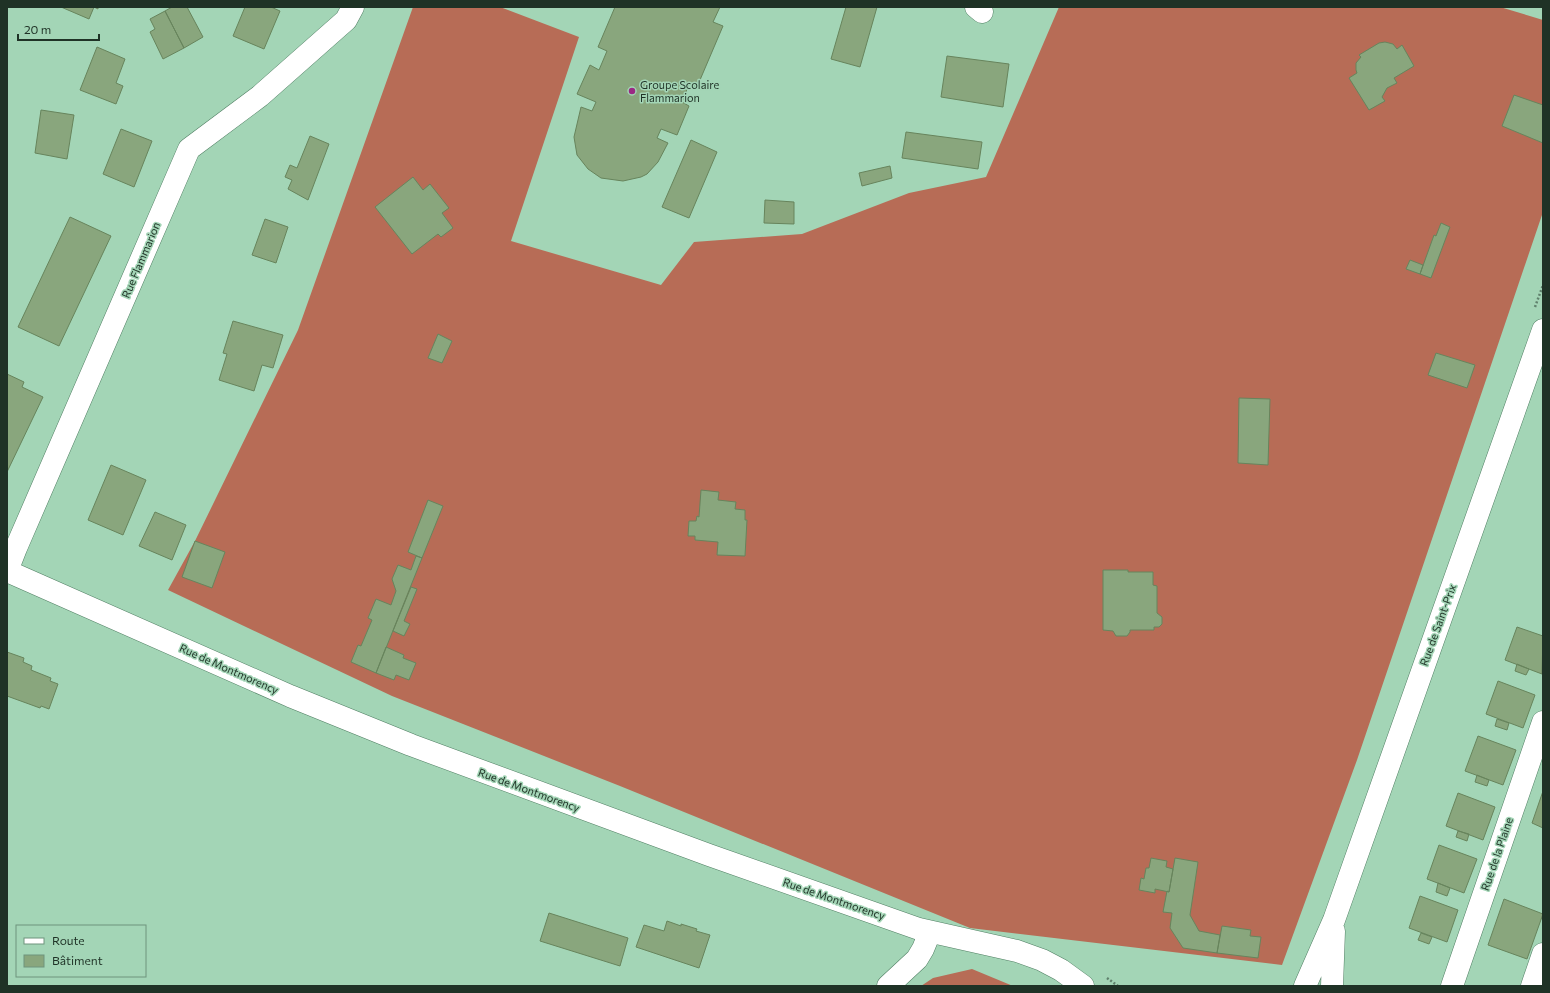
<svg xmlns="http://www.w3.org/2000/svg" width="1550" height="993" font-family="Commissioner,sans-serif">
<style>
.forest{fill:#b76c56}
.building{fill:#89a67d;stroke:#67845c}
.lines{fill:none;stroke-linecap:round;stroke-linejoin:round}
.minor-casing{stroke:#507f63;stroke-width:23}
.path{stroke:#60826d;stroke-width:2.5;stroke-dasharray:2 2;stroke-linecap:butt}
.minor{stroke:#fff;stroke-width:22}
.poi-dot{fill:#9b2884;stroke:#a3d5b6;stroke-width:1.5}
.labels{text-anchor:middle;stroke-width:3;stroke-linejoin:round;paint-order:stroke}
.poi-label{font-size:11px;fill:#1f3226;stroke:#a3d5b6;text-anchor:start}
.street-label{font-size:11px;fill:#1f3226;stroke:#a3d5b6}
</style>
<rect width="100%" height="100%" fill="#a3d5b6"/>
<!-- forest -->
<path class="forest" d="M413 7H500L579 37 511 241 661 285 694 242 802 234 909 193 986 177 1059 7H1500L1543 20V212L1357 760 1282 965 970 928 620 786 392 696 168 590 195 541 298 330Z
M972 969 1013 986H921L933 978Z"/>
<!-- building -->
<path class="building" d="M61 7H98V9L94 7 89 19Z
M172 7H187L203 37 184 48 165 11Z
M245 7H271L280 11 264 49 233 36Z
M615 7H720L713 22 723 26 697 87 689 84 682 102 689 106 677 135 661 129 657 138 668 143 658 162 647 174 641 177 623 181 601 178 588 169 577 155 574 137 581 107 592 111 596 102 577 94 590 65 599 70 607 51 598 47Z
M846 7H877L860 67 831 59Z
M165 11 184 48 163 59 150 32 155 29 150 19Z
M1385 42 1393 44 1397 49 1402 45 1414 66 1394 78 1397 83 1387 88 1382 97 1385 101 1369 110 1349 78 1357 73 1356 70V63L1361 57 1359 55 1379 43Z
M97 47 125 59 116 83 123 86 116 104 80 90Z
M947 56 1009 64 1003 107 941 97Z
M1514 95 1543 105V143L1502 126Z
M41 110 74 115 67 159 35 153Z
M121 129 152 141 134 187 103 174Z
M906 132 982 142 978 169 902 158Z
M310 136 329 144 308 200 288 189 292 180 285 177 290 165 297 168Z
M691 140 717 152 689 218 662 207Z
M890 166 892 178 862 186 859 173Z
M413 177 423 190 430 184 449 208 442 213 453 228 441 237 438 234 412 254 375 207Z
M765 200 794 202V224L764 223Z
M70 217 111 236 59 346 18 327Z
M265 219 288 227 276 263 252 255Z
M1441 223 1450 227 1431 278 1420 274 1434 235 1436 236Z
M1410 260 1423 265 1420 274 1406 269Z
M233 321 283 335 273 368 262 365 254 391 219 380 227 354 223 353Z
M438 334 452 341 442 363 428 358Z
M1436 353 1475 365 1467 388 1428 375Z
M7 374 24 382 22 387 43 397 7 472Z
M1239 398 1270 399 1268 465 1238 463Z
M111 465 146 480 123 535 88 520Z
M701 490 719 492 718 500 736 502 735 509 745 510V520H747L745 556 717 555 718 542 695 540V536H688L689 521H696L697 516 699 517Z
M428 500 443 506 422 558 408 552Z
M155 512 186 525 172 560 139 546Z
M195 541 225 552 212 588 182 577Z
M416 556 422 558 376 673 351 662 358 645 361 646 372 620 368 618 376 599 391 605 396 591 392 579 398 565 411 570Z
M1103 570H1128V572H1153V585L1157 586V613L1162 617V624L1159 627H1154V630H1130V632L1127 636H1116L1113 631 1103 630Z
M411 587 417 589 404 621 410 624 404 636 393 631Z
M1517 627 1543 636 1542 674 1505 660Z
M386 647 404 655 403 658 416 663 409 680 396 675 394 680 376 673Z
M7 652 24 658 23 662 32 666 31 670 51 678 50 681 58 684 49 709 41 706 40 708 7 696Z
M1517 664 1529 669 1526 675 1515 671Z
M1498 681 1535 695 1523 728 1486 714Z
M1497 719 1509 723 1507 730 1495 726Z
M1478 736 1516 750 1503 785 1465 771Z
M1477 775 1489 780 1487 786 1475 782Z
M1543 791V828L1532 823Z
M1458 793 1495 807 1483 840 1446 826Z
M1458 831 1469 834 1467 841 1456 837Z
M1439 845 1477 859 1464 893 1427 879Z
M1151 858 1167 861 1166 867 1173 869 1169 892 1155 889V893L1139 890 1141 878 1144 879 1146 868H1149Z
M1175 858 1198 862 1190 915 1199 931 1220 935 1217 953 1183 948 1170 928 1172 913 1163 912 1167 891 1169 892Z
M1438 883 1450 888 1447 896 1436 892Z
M1420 896 1458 910 1447 942 1409 928Z
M1504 899 1543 914 1527 959 1488 945Z
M549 913 628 938 620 966 540 941Z
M667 921 681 926V924L697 929 696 931 710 935 699 968 636 947 644 925 664 931Z
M1222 926 1251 930 1250 936 1261 937 1258 958 1217 953Z
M1421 933 1432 937 1429 944 1418 940Z"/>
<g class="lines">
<defs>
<path id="minor" d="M976 7 982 12
M7 571 290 696 411 745 709 855 919 929 1017 951 1042 960 1061 970 1083 986
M7 571 16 548 189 149 260 96 346 20 353 7
M888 986 917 959 923 949 930 932
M1305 986 1334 920 1543 330
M1332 986 1334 931
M1452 986 1543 722
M1532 986 1543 954"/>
</defs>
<!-- minor casing -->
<use href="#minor" class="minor-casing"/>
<!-- path -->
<path class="path" d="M1535 307 1543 285
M1107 978 1118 986"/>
<!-- minor -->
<use href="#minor" class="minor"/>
</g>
<!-- markers -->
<circle class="poi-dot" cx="632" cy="91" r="4"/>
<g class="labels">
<!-- poi labels -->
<g class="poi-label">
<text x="640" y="89">Groupe Scolaire<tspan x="640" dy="13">Flammarion</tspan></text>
</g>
<!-- street labels -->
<g class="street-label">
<text transform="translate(141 260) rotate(-67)" y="4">Rue Flammarion</text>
<text transform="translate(1438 625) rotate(-70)" y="4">Rue de Saint-Prix</text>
<text transform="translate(229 669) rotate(24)" y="4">Rue de Montmorency</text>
<text transform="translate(529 790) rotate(20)" y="4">Rue de Montmorency</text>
<text transform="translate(1497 854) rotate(-71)" y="4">Rue de la Plaine</text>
<text transform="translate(834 899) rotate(19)" y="4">Rue de Montmorency</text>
</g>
</g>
<!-- border -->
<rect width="1550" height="993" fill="none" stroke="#1f3226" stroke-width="16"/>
<!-- legend -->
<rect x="16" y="925" width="130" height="52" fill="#a3d5b6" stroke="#6e947c"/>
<rect x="24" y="938" width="20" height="6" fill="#ffffff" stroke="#6e947c"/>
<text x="52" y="945" font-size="12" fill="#1f3226">Route</text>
<rect x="24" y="955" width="20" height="12" fill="#89a67d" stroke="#6e947c"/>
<text x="52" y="965" font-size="12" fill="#1f3226">Bâtiment</text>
<!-- scale -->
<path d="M18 34v6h81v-6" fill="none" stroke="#1f3226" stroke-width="2"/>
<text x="24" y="34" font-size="12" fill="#1f3226" stroke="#a3d5b6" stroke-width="3" paint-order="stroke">20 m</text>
</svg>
